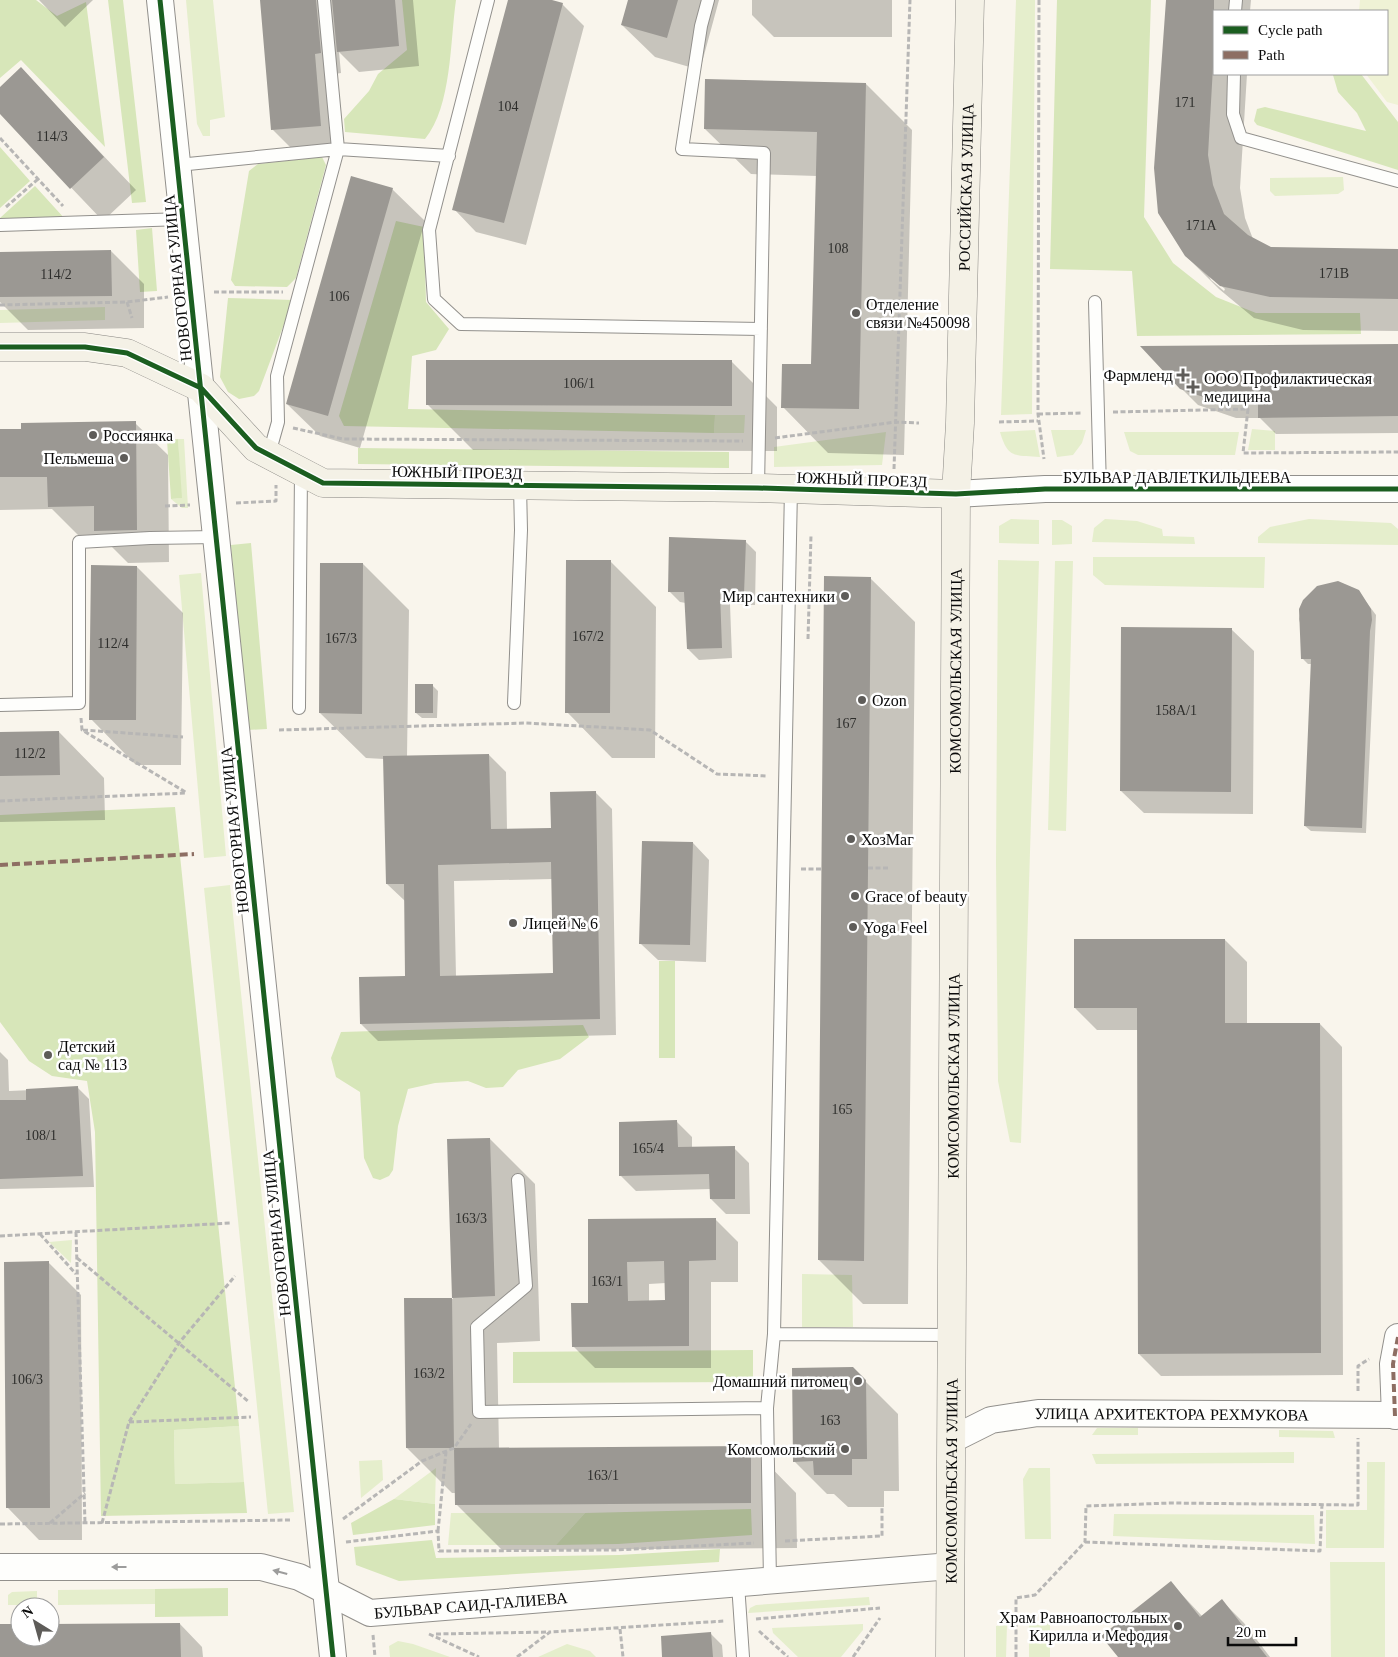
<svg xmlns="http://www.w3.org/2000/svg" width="1398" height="1657" font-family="'Times New Roman',serif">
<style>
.green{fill:#e5eecc}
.forest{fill:#d7e6b9}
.pitch{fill:#eff2d5}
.shadow{fill:#0003;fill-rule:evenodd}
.building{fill:#9b9893;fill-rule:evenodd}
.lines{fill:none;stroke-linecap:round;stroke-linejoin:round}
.lane-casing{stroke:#92908c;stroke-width:14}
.street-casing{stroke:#92908c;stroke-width:28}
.secondary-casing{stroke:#888682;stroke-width:29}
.path{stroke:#b7b6b5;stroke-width:3;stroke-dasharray:5 2.5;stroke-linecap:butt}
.lane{stroke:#fefefc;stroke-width:12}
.street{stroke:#fefefc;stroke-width:26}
.secondary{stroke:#f4f1e6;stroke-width:28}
.quiet{stroke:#8d6e63;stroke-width:4;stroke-dasharray:8 4;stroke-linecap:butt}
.cycleway-casing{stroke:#fff;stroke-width:8}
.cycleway{stroke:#1b5e20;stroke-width:5}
.oneway{fill:#9c9c9b}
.poi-dot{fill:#5e5c59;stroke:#fff;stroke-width:2}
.labels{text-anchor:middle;stroke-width:5;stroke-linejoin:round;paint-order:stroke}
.number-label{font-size:14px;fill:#2e2e2c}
.street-label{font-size:16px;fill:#0a0a0a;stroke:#fff}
.poi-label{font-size:16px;fill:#0a0a0a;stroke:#fff;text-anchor:start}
</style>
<rect width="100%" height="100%" fill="#f9f5ec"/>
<!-- green -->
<path class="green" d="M186 0H213L225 117 210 120V136H203L197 124Z
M1016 0H1035L1032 414 1001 415Z
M1343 177 1344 190 1338 194 1275 196 1270 191V178Z
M105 307V320L0 323V310Z
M715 415H745L744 433H714Z
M1252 429 1275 431V450H1248Z
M1035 430 1040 457C1015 455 1008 459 1000 432Z
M1051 430H1086L1082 443 1073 455 1057 457Z
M886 432 882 465 774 467V447Z
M1124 432H1239L1235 455H1138L1130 451Z
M178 439H184L188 508H182L171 499 181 498Z
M1011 519 1039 520V544L999 543V526Z
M1105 519 1137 521 1162 529 1163 536 1194 537 1195 544 1092 542 1094 528Z
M1309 519 1391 523 1398 529V545L1258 543V537L1270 527Z
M1052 520H1062L1072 526V544L1052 545Z
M1093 557H1265L1264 588 1105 585 1093 575Z
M998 560 1039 561 1021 1143 1010 1142 998 1081 996 863Z
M1055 561H1073L1066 831 1048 830Z
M201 573 226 856 204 858 179 575Z
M230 885 294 1512 268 1514 204 888Z
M72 1240 71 1263 49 1242Z
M802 1274 852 1275 853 1327H802Z
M239 1426 244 1482 175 1484 174 1430Z
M1097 1428H1138V1435H1092Z
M1279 1430 1333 1431 1335 1438 1279 1437Z
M1294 1452V1463L1096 1464 1092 1454Z
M382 1460 383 1480 361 1498 359 1461Z
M1367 1462H1385L1384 1548H1326V1510H1367Z
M436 1468 435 1504 394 1499Z
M1029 1468H1050L1051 1539H1025L1023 1479Z
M451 1513H585L556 1545H448Z
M1114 1514 1314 1515 1315 1544 1113 1536Z
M1330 1562H1385V1657H1331Z
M155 1589V1604L58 1605V1590Z
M37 1591V1605H8V1595L12 1592Z
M869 1597 870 1605 748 1613 750 1608 756 1605Z
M1029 1622H1050V1657H1029Z
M863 1624V1630L841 1657H798L773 1633 772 1628Z
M1007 1625 1006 1657H996V1626Z
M398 1641 413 1644 450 1657H390L389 1646Z
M567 1644 590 1651 596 1657H538Z"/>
<!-- forest -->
<path class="forest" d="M0 0H36L57 16 86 2 105 147 21 60 0 78Z
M108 0H123L146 202 132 203Z
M402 0H456C450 41 452 106 425 139L345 132 344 119 369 91 378 74 407 50Z
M1057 0H1151L1144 217 1173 263 1216 297 1256 313H1360L1361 334 1137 336 1132 271 1050 269Z
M1361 74 1398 122V170L1257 125 1254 121 1257 109 1265 107 1366 131 1357 113 1338 92 1333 75Z
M0 147 30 181 0 208Z
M322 157 326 165 296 278 287 287 235 286 231 280 249 171 258 164Z
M35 186 65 219 0 222V218Z
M396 221 424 227 426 302 449 329 436 350 412 356 408 409 715 415 714 433 344 426 339 416Z
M152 228 157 291 140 292 136 230Z
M228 298 293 300 259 391 254 396 239 399 228 392 220 377Z
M178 439 182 498 171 499 167 440Z
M358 448 729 452V468L358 464Z
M251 543 267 729 247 730 231 545Z
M175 807 239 1426 174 1430 175 1484 244 1482 247 1513 101 1516 95 1132 87 1081 52 1076 29 1061 0 1022V815Z
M659 961H675V1058H659Z
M583 1025 589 1037 560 1059 518 1070 503 1087 486 1088 468 1081 435 1083 408 1089 398 1126 393 1170 389 1176 380 1180 373 1178 364 1158 360 1092 336 1077 331 1058 341 1032Z
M753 1350V1382L513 1383V1352Z
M394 1499 435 1504V1525L353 1535 351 1523Z
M751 1509 752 1535 618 1544 556 1545 585 1513Z
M432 1540 436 1558 619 1555 720 1549 719 1562 399 1581 356 1565 354 1547Z
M228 1588V1616L155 1617V1589Z"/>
<!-- pitch -->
<path class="pitch" d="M1360 0H1398V105L1387 102 1366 74H1387V11H1359Z"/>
<!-- shadow -->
<path class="shadow" d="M39 0H93L65 27Z
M262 0H413L419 66 359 72 339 52 341 73 335 74 341 146 293 150 272 129Z
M510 0H547L562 4 584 26 526 245 476 232 454 209Z
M629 0H719L700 70 655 57 622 25Z
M752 0H892V37H774L752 15Z
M1167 0H1251L1250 11H1214V74H1247L1240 188 1245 218 1253 239 1270 248 1398 250V331L1303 330 1254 318 1219 289 1186 256ZM1208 274 1225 289 1224 291 1211 280Z
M21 69 136 190 103 221 0 113V89Z
M866 84 912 130 904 455 828 453 783 407 812 366 817 176 751 174 705 129Z
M392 189 425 221 360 448 320 436 287 404Z
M111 251 144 284V328L28 330 0 302V253Z
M1398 345V433L1276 434 1260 418H1236L1198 405 1181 388Z
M732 362 777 407V451L473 450 427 404Z
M135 423 168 455 169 562 128 563 104 539H82L52 509 0 510V430Z
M745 541 756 552 755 605 730 604 732 658 699 660 688 649 686 603 680 602 669 591Z
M610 561 656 607 655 758H612L567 712Z
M363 564 409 610 407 757 489 755 506 772 507 830 552 829 595 792 612 809 616 1035 378 1041 361 1024 406 978 405 901 387 884 384 759 366 758 320 713ZM553 879 555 975 456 977 454 881Z
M137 567 183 613 181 765H136L91 719Z
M870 578 915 622 908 1304H863L819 1260Z
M1318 587 1358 591 1376 615 1366 833 1311 831 1305 826 1312 664H1308L1303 659V634L1299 619 1304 601Z
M1231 629 1254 651 1253 814 1144 813 1121 791Z
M432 685 438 691 437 718H422L416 713Z
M59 732 104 778 105 820 0 822V733Z
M693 843 709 860 706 962 658 960 641 944Z
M1225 940 1247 962V1025L1320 1024 1342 1047 1343 1375 1161 1376 1139 1354 1138 1030H1097L1075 1008Z
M0 1052 8 1060 9 1091 78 1088 89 1099 94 1187 0 1189Z
M677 1122 692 1137V1148H734L749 1163 750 1214H726L711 1199V1189L636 1191 621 1176Z
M490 1139 535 1184 540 1341 497 1343 499 1449 751 1447 796 1493 797 1548 502 1550 456 1504V1493H452L407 1448 405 1299H453L448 1140Z
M716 1220 738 1242V1282H711V1368H595L573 1346 589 1304V1221ZM666 1283V1301H649V1284Z
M48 1262 81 1295 82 1540H39L7 1507Z
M865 1381 898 1414 899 1491H884V1507H848L834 1494H827L794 1461Z
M1171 1583 1202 1616 1222 1601 1244 1623 1270 1657H1119Z
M180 1624 202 1647 203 1657H0V1625H20V1637H50V1625Z
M711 1634 722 1645 723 1657H664Z"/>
<!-- building -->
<path class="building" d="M260 0H316L321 53 315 54 321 126 271 130Z
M332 0H395L399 46 337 52Z
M508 0H552L563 3 504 223 452 210Z
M628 0H678L667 38 621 25Z
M1166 0H1214V49L1208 155 1213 185 1224 214 1248 235 1271 247 1398 249V299L1270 297 1220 286 1185 256 1158 213 1154 168Z
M21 67 104 157 70 189 0 114V87Z
M705 79 866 83 859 409 781 408 782 364H811L817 132 704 129Z
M351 176 393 188 328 416 286 404Z
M111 250 112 296 0 297V252Z
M1398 344V416L1258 418V402H1218L1180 389 1140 346Z
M426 360H732V406L426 405Z
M136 421 137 530 94 531V506L48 507 47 477H0V429H21V423Z
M669 537 746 540 744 594 720 593 722 648 687 649 684 592H668Z
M566 560H611L610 713H565Z
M320 563H363L362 714 319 713Z
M91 565 137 566 136 720H89Z
M824 576 871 577 864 1261 818 1260Z
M1338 581 1359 590 1371 609 1372 620 1370 631 1362 828 1304 826 1311 659H1301L1299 609 1303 600 1317 586Z
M1121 627 1232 628 1231 792 1120 791Z
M415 684H433V713H415Z
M59 731 60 775 0 776V732Z
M489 754 491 829 551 828 550 792 596 791 600 1019 360 1024 359 977 405 976 404 884H386L383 756ZM551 862 553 973 440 976 438 865Z
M642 841 693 842 690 945 639 944Z
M1074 939H1225V1023H1320L1321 1353 1138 1354 1137 1008H1074Z
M78 1086 83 1176 0 1179V1100H26V1089Z
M677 1120 678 1147 735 1146V1199H710L709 1174 619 1176V1122Z
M490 1138 495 1296 452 1298 447 1139Z
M716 1218V1260L689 1261V1346L572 1347 571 1303H588V1219ZM664 1261 665 1300 628 1301 627 1262Z
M49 1261 50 1508H6L4 1262Z
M404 1298H452L454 1448H406Z
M853 1367 866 1380 867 1459H852V1475H814L813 1461 793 1462 792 1368Z
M751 1446V1503L455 1505 454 1448Z
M1171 1581 1200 1617 1222 1599 1267 1657H1118L1101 1636Z
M180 1623 181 1657H0V1624H20V1637H50V1624Z
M711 1632 713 1657H662L661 1636Z"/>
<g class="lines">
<defs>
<path id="lane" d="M488 0 429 230 434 299 461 324 761 329
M708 0 701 26 682 149 764 153 758 488
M1235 11 1236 0
M1234 74 1233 114 1241 138 1398 181
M178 165 338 149 449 156
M0 225 183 219
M1095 302 1100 489
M269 454 278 422 277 376 338 149 324 0
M514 703 521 530 520 486
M0 705 79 703V542L150 538 217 537
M299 708 301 471
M518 1180 526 1286 477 1327 479 1412 767 1408
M774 1334 791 489
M770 1581 767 1408 774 1334 951 1335
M738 1584 743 1657"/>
<g id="street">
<path d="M160 0 333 1657"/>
<path d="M956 494 1045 489H1398"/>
<path d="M1395 1416 1393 1364 1398 1337"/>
<path id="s1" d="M951 1440 991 1420 1038 1413 1398 1415"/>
<path id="s2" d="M0 1567H261L299 1577 370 1613 951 1566"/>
</g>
<g id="secondary">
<path d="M0 347H85L127 353 201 388 256 448 323 483 758 488 956 494"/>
<path id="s3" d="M950 1657 956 494 960 423 970 0"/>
</g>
</defs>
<!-- lane casing -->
<use href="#lane" class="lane-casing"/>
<!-- street casing -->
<use href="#street" class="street-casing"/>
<!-- secondary casing -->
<use href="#secondary" class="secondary-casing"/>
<!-- path -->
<path class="path" d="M1039 0 1038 414 1044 459
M0 138 63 206
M6 207 38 179
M214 292H283
M127 302 132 318
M0 305 127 302 168 297
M1113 412 1248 409 1243 453 1398 452
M1038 414 1082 413
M999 422 1038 421
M293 428 343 439 743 441
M775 438 896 422 919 423
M894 469 910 0
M236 503 276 501V485
M165 506 190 505
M808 639 811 535
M81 718 82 730 187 793
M83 730 183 737
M279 730 526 723 650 730 717 774 768 776
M0 801 187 793
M868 868H889
M801 869H821
M76 1232 85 1523
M40 1234 76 1274
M0 1236 231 1223
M77 1258 249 1402
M1358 1391V1366L1369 1359
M129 1422 251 1417
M343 1519 422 1461 454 1448 471 1424
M50 1523 85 1493
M102 1523 129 1422 179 1343 235 1276
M0 1524 290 1520
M438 1531 446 1452
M785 1541 882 1536V1506
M346 1542 438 1531 439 1551 616 1550 754 1543
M1085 1542 1320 1551 1322 1504
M756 1619 880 1608
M620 1629 623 1657
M759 1631 788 1657
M429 1634 479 1657
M436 1634 550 1632
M373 1635 375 1657
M517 1657 550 1632 725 1621
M853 1657 880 1618
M1016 1657V1598L1035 1595 1085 1542 1086 1506 1171 1503 1358 1505V1438"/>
<!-- lane -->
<use href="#lane" class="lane"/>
<!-- street -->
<use href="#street" class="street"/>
<!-- secondary -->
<use href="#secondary" class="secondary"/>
<!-- quiet -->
<path class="quiet" d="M0 865 194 854
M1395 1416 1393 1364 1398 1337"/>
<defs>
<path id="cycleway" d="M160 0 333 1657
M0 347H85L127 353 201 388 256 448 323 483 758 488 956 494 1045 489H1398"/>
</defs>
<!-- cycleway casing -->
<use href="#cycleway" class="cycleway-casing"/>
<!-- cycleway -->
<use href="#cycleway" class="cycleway"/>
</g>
<!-- one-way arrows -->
<defs><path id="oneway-solid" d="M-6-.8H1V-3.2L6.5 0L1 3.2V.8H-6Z" transform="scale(1.25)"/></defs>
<g class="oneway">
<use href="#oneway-solid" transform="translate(119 1567) rotate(180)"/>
<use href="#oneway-solid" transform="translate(280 1572) rotate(-165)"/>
</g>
<!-- markers -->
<g class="poi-dot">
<circle cx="856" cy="313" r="5"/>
<path d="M1180.5 367.5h5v5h5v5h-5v5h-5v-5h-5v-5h5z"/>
<path d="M1190.5 379.5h5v5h5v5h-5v5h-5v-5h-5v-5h5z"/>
<circle cx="93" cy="435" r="5"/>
<circle cx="124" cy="458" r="5"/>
<circle cx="845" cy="596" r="5"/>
<circle cx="862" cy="700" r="5"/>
<circle cx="851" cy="839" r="5"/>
<circle cx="855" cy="896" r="5"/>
<circle cx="513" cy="923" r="5"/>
<circle cx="853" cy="927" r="5"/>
<circle cx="48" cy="1055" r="5"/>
<circle cx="858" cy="1381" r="5"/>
<circle cx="845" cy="1449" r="5"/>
<circle cx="1178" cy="1626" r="5"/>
</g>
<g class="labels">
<!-- number labels -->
<g class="number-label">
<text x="1185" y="107">171</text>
<text x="508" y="111">104</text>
<text x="52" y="141">114/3</text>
<text x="1201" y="230">171А</text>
<text x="838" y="253">108</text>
<text x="1334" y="278">171В</text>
<text x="56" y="279">114/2</text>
<text x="339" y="301">106</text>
<text x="579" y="388">106/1</text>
<text x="588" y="641">167/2</text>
<text x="341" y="643">167/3</text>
<text x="113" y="648">112/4</text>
<text x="1176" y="715">158А/1</text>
<text x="846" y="728">167</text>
<text x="30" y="758">112/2</text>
<text x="842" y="1114">165</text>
<text x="41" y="1140">108/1</text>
<text x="648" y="1153">165/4</text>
<text x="471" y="1223">163/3</text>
<text x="607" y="1286">163/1</text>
<text x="429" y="1378">163/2</text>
<text x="27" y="1384">106/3</text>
<text x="830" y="1425">163</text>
<text x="603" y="1480">163/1</text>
</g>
<!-- street labels -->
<g class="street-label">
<text dy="6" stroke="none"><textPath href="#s3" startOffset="1470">РОССИЙСКАЯ УЛИЦА</textPath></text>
<text transform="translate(177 278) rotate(-96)" y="6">НОВОГОРНАЯ УЛИЦА</text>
<text transform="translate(457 472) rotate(1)" y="6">ЮЖНЫЙ ПРОЕЗД</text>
<text x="1177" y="483">БУЛЬВАР ДАВЛЕТКИЛЬДЕЕВА</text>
<text transform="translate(862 479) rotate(2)" y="6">ЮЖНЫЙ ПРОЕЗД</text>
<text dy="6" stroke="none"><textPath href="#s3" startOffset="986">КОМСОМОЛЬСКАЯ УЛИЦА</textPath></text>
<text transform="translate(234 830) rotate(-96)" y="6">НОВОГОРНАЯ УЛИЦА</text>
<text dy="6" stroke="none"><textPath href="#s3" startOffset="581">КОМСОМОЛЬСКАЯ УЛИЦА</textPath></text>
<text transform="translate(276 1233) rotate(-96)" y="6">НОВОГОРНАЯ УЛИЦА</text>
<text dy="6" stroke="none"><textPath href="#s1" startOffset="226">УЛИЦА АРХИТЕКТОРА РЕХМУКОВА</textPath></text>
<text dy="6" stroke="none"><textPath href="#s3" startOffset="176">КОМСОМОЛЬСКАЯ УЛИЦА</textPath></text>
<text dy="6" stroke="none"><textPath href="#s2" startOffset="481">БУЛЬВАР САИД-ГАЛИЕВА</textPath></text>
</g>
<!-- poi labels -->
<g class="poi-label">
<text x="866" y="310">Отделение<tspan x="866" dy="18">связи №450098</tspan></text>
<text x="1173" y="381" text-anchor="end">Фармленд</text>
<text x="1204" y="384">ООО Профилактическая<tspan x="1204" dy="18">медицина</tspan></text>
<text x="103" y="441">Россиянка</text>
<text x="114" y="464" text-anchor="end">Пельмеша</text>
<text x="835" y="602" text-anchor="end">Мир сантехники</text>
<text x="872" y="706">Ozon</text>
<text x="861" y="845">ХозМаг</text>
<text x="865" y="902">Grace of beauty</text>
<text x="523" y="929">Лицей № 6</text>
<text x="863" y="933">Yoga Feel</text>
<text x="58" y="1052">Детский<tspan x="58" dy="18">сад № 113</tspan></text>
<text x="848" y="1387" text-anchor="end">Домашний питомец</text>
<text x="835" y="1455" text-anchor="end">Комсомольский</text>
<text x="1168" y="1623" text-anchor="end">Храм Равноапостольных<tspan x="1168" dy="18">Кирилла и Мефодия</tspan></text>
</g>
</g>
<!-- legend -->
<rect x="1213" y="10" width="175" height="65" fill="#ffffff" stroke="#9d9d9d"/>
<rect x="1223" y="26" width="25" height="8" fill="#1b5e20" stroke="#9d9d9d"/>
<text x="1258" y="35" font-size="15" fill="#0a0a0a">Cycle path</text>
<rect x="1223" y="51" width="25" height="8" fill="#8d6e63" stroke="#9d9d9d"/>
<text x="1258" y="60" font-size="15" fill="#0a0a0a">Path</text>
<!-- north arrow -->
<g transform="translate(35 1622) rotate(323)"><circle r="24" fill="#ffffff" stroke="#9d9d9d"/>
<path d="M0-4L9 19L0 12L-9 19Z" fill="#5e5c59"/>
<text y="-8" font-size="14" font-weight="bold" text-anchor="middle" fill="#0a0a0a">N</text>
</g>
<!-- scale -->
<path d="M1228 1637v8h68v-8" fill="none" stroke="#0a0a0a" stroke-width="2.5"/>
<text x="1236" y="1637" font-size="15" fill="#0a0a0a" stroke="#ffffff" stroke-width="4" paint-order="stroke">20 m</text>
</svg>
